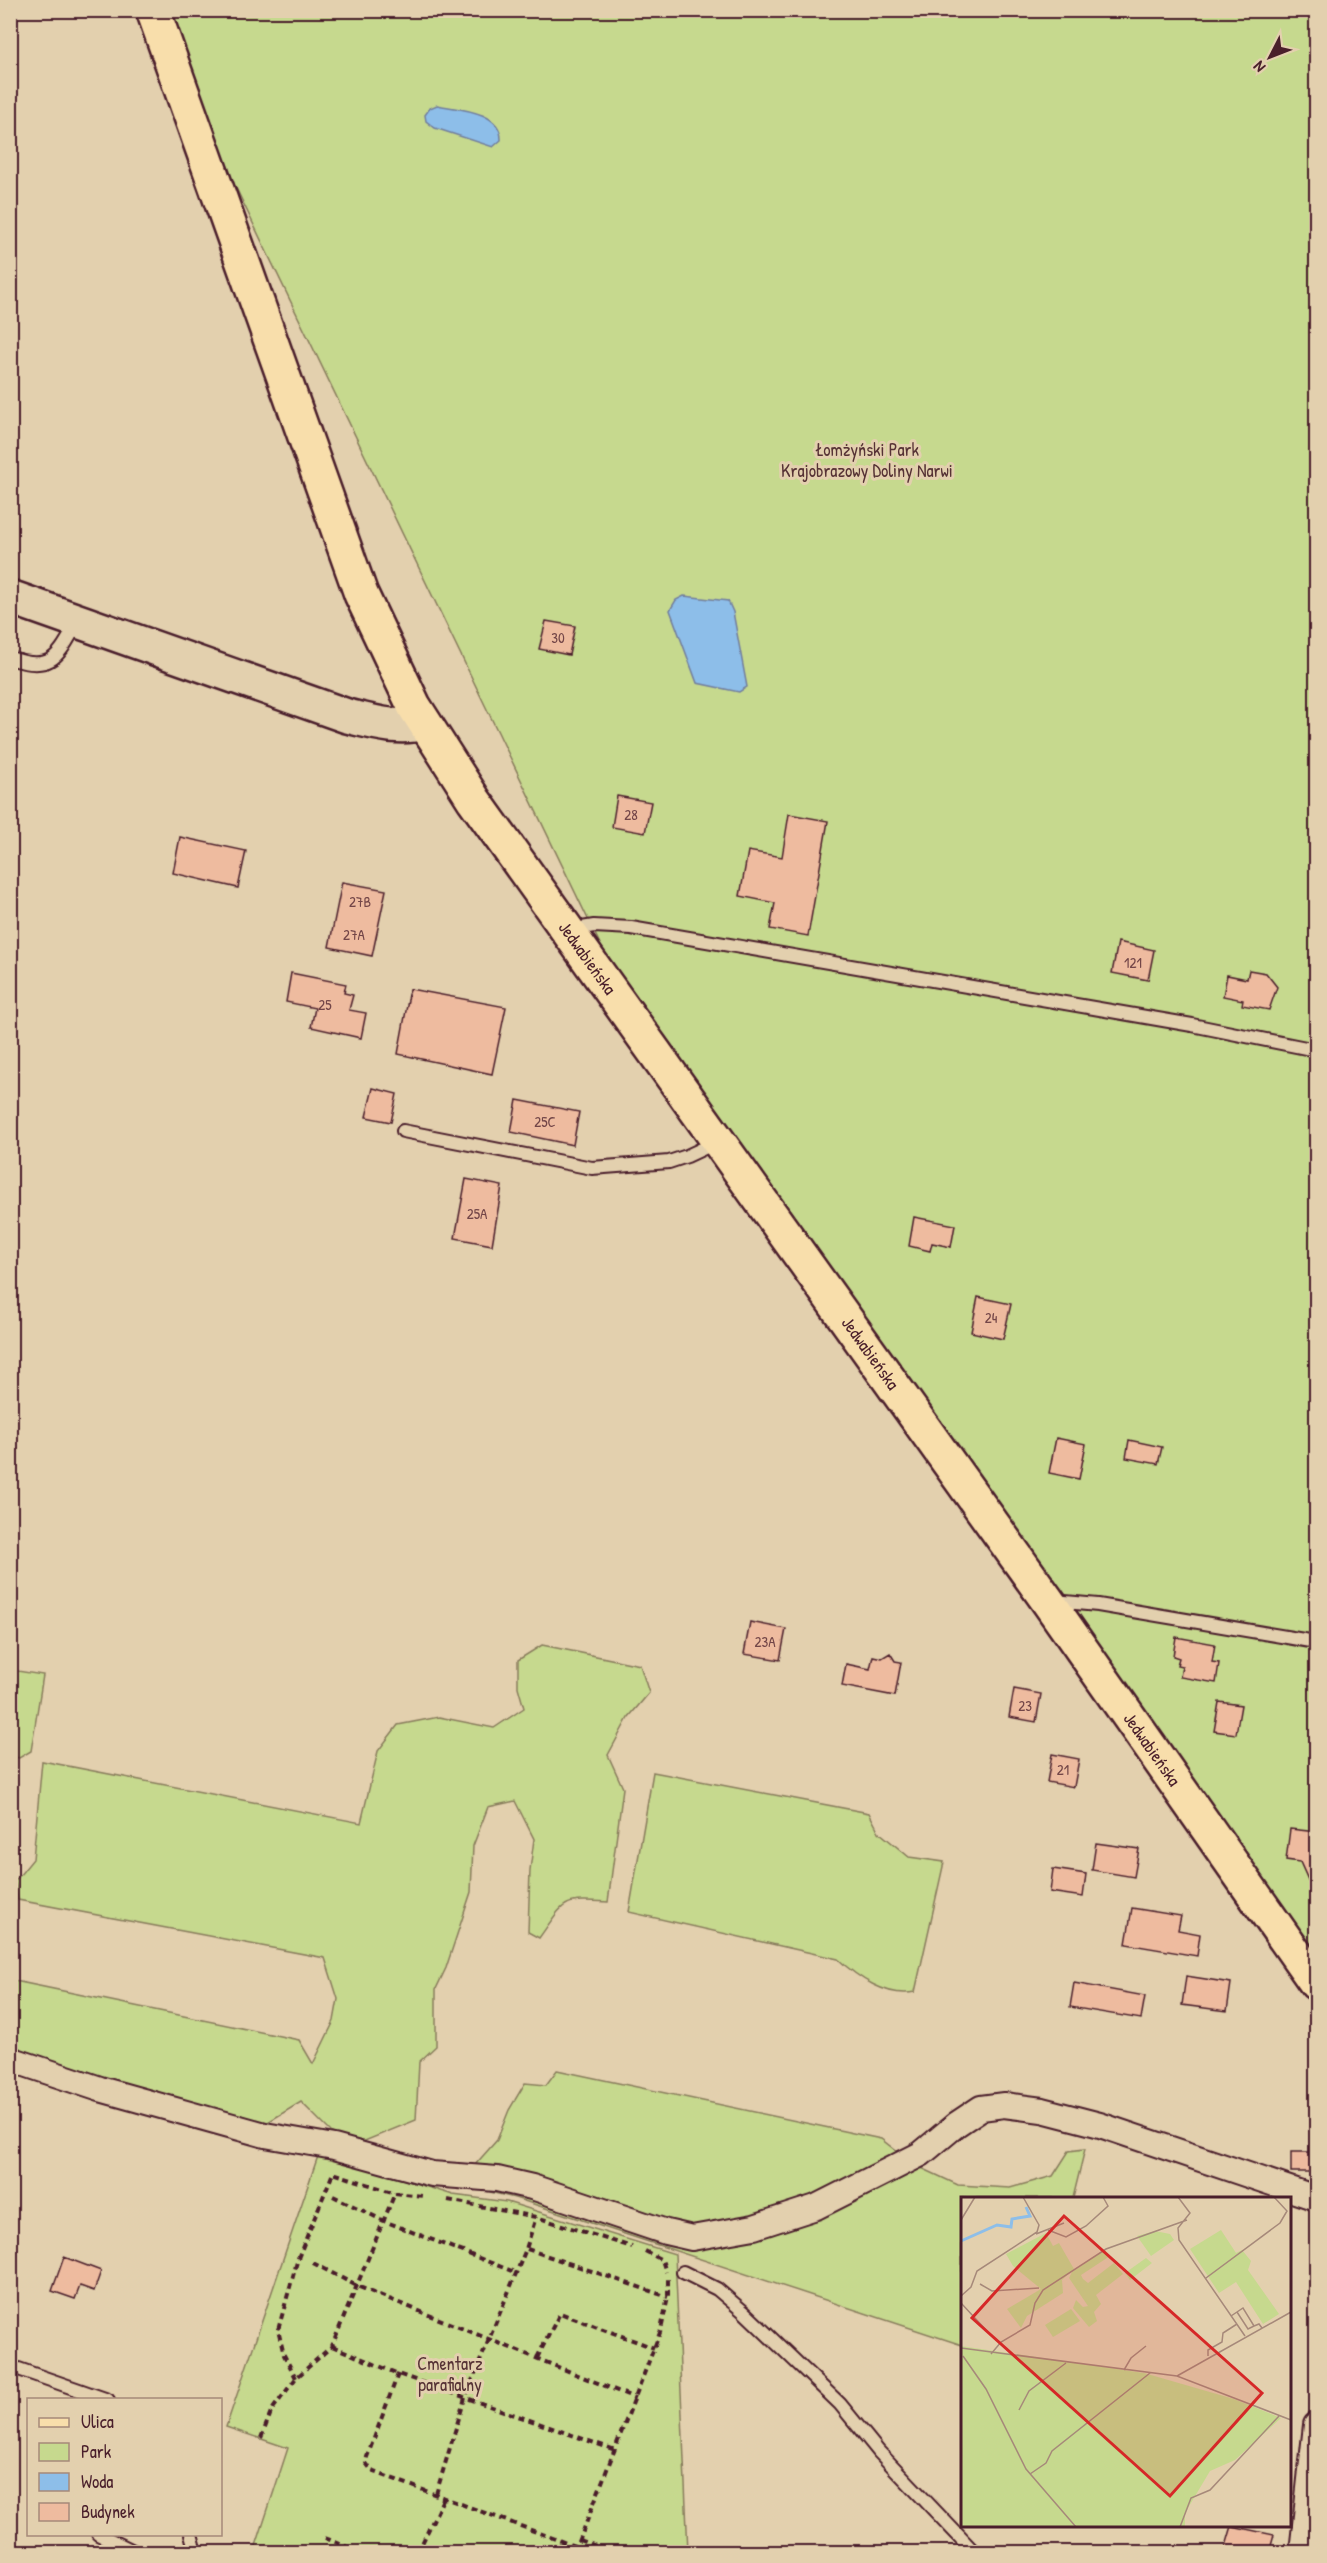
<svg xmlns="http://www.w3.org/2000/svg" width="1327" height="2563" font-family="'Patrick Hand',sans-serif">
<style>
.green{fill:#c6d98e;stroke:#887c5c;stroke-width:1.5}
.water{fill:#8dbee9;stroke:#727e9d;stroke-width:1.5}
.building{fill:#eebb9f;stroke:#4a1f2b;stroke-width:1.5}
.lines{fill:none;stroke-linecap:round;stroke-linejoin:round}
.lane-casing{stroke:#4a1f2b;stroke-width:16}
.street-casing{stroke:#4a1f2b;stroke-width:28}
.secondary-casing{stroke:#4a1f2b;stroke-width:38}
.primary-casing{stroke:#4a1f2b;stroke-width:38}
.path{stroke:#4a1f2b;stroke-width:4;stroke-dasharray:6 4.5;stroke-linecap:butt}
.lane{stroke:#e3d0ae;stroke-width:12}
.street{stroke:#e3d0ae;stroke-width:24}
.secondary{stroke:#e3d0ae;stroke-width:33}
.primary{stroke:#f8deab;stroke-width:33}
.labels{text-anchor:middle;stroke-width:6;stroke-linejoin:round;paint-order:stroke}
.number-label{font-size:15px;fill:#734648}
.park-label{font-size:18px;fill:#563235;stroke:#e3d0ae}
.street-label{font-size:18px;fill:#4a1f2b;stroke:#e3d0ae}
.inset-river{fill:none;stroke:#8dbee9;stroke-width:3}
.inset-road{fill:none;stroke:#a6897a;stroke-width:1.5}
.view{fill:#d62828;fill-opacity:0.15;stroke:#d62828;stroke-width:3}
.inset-edge{fill:none;stroke:#4a1f2b;stroke-width:3}
</style>
<rect width="100%" height="100%" fill="#e3d0ae"/>
<filter id="ink" filterUnits="userSpaceOnUse"><feTurbulence type="fractalNoise" baseFrequency=".0167" numOctaves="2"/><feDisplacementMap in="SourceGraphic" scale="12" xChannelSelector="R" yChannelSelector="G"/><feConvolveMatrix kernelMatrix="1 2 1 2 8 2 1 2 1" color-interpolation-filters="sRGB"/></filter>
<g filter="url(#ink)">
<!-- green -->
<path class="green" d="M167 11H1316V1991L613 971 223 161Z
M542 1645 640 1665 649 1693 628 1718 608 1755 623 1788 608 1902C561 1899 566 1900 539 1938L528 1932 530 1870 534 1839 515 1801 488 1807 473 1846 471 1892 446 1968 436 1989V2046L419 2062 416 2120 355 2145 332 2133 301 2102 268 2122 251 2126 11 2052 10 1980 299 2040 313 2064 334 2021 338 1999 325 1958 18 1900 15 1881 33 1859 42 1761 361 1823 378 1751 398 1725 439 1717 494 1728 524 1708 518 1687V1660Z
M11 1670 43 1675 31 1751 19 1758 11 1756Z
M653 1772 869 1813 879 1832 909 1857 944 1862 915 1992C887 1998 857 1977 838 1959L629 1912Z
M557 2070 881 2139 913 2164 958 2185 1010 2188 1053 2176 1069 2151 1085 2149 1073 2198H962V2345L515 2198 477 2189 474 2166 497 2140 509 2110 525 2083 546 2085Z
M319 2153 453 2195 507 2202 675 2254 688 2552H254L288 2448 226 2427Z"/>
<!-- water -->
<path class="water" d="M437 105C458 109 502 111 501 140L493 147 435 128 426 121 425 115 430 108Z
M684 596 728 601 733 612 747 687 739 692 697 683 670 610 676 600Z"/>
<!-- building -->
<path class="building" d="M546 621 575 626 569 655 539 649Z
M617 796 651 802 645 833 612 827Z
M789 814 828 821 808 936 770 929 775 903 740 896 748 851 782 857Z
M180 837 246 851 238 888 173 873Z
M342 882 386 890 372 956 329 947Z
M1118 942 1154 950 1148 980 1112 973Z
M1249 970 1266 973 1277 987 1269 1010 1242 1005 1243 1000 1223 996 1227 975 1247 979Z
M291 973 346 984 344 993 353 995 349 1010 366 1013 361 1038 311 1027 315 1008 286 1002Z
M410 989 506 1007 492 1074 398 1054Z
M373 1088 397 1094 391 1122 366 1117Z
M517 1100 579 1112 573 1145 511 1132Z
M466 1179 502 1186 492 1245 455 1238Z
M914 1217 955 1225 951 1247 932 1243 930 1251 909 1246Z
M978 1297 1011 1304 1003 1339 971 1332Z
M1056 1438 1086 1444 1079 1479 1049 1473Z
M1129 1440 1162 1447 1158 1464 1126 1458Z
M750 1622 786 1629 780 1660 744 1654Z
M1176 1637 1215 1644 1212 1662 1219 1663 1216 1683 1180 1677 1182 1666 1177 1665 1179 1658 1173 1656Z
M890 1653 895 1661 901 1662 895 1696 842 1686 846 1664 870 1669 873 1656 882 1658Z
M1014 1689 1041 1694 1036 1722 1009 1717Z
M1219 1702 1241 1705 1236 1734 1214 1731Z
M1052 1754 1079 1759 1074 1787 1047 1782Z
M1290 1829 1317 1832V1900L1300 1862 1286 1860Z
M1096 1843 1139 1849 1134 1877 1092 1870Z
M1053 1869 1086 1874 1083 1897 1050 1892Z
M1132 1908 1181 1916 1178 1930 1200 1934 1197 1956 1126 1944Z
M1186 1976 1231 1983 1227 2011 1182 2005Z
M1074 1983 1145 1996 1141 2019 1070 2007Z
M1291 2152H1317V2172H1291Z
M64 2257 101 2271 94 2291 80 2286 75 2299 52 2291Z
M1232 2526 1274 2535 1269 2553H1224Z"/>
<g class="lines">
<defs>
<path id="lane" d="M10 658C53 673 58 656 78 622
M570 930 594 926 631 928 1192 1025 1316 1050
M403 1131 592 1168 669 1162 687 1156 717 1142
M1054 1601 1098 1605 1316 1642
M683 2272 717 2289 744 2312 840 2404 879 2452 974 2552
M10 2366 108 2400
M98 2534 135 2552
M191 2534 196 2552"/>
<path id="street" d="M10 2059 100 2089 265 2135 334 2147 432 2174 497 2179 532 2187 666 2232 692 2238 754 2227 816 2207 921 2154 957 2124 981 2108 1004 2105 1042 2110 1100 2125 1316 2198
M1302 2552 1316 2425"/>
<path id="secondary" d="M10 597 347 716C373 722 398 730 424 723"/>
<g id="primary">
<path id="s1" d="M153 10 361 594 414 706 474 800 1047 1600 1316 1983"/>
</g>
</defs>
<!-- lane casing -->
<use href="#lane" class="lane-casing"/>
<!-- street casing -->
<use href="#street" class="street-casing"/>
<!-- secondary casing -->
<use href="#secondary" class="secondary-casing"/>
<!-- primary casing -->
<use href="#primary" class="primary-casing"/>
<!-- path -->
<path class="path" d="M333 2196 384 2221 517 2273
M448 2200 536 2217 632 2247
M527 2249 668 2297
M645 2251 662 2260 666 2272
M313 2263 357 2286 635 2398
M332 2346 398 2374 615 2450
M537 2358 560 2313 654 2348
M398 2374 367 2457 366 2463 372 2471 577 2547
M296 2378 284 2355 278 2330 298 2258 333 2173 395 2193 423 2196
M261 2438 272 2410 296 2378 332 2346 395 2193
M436 2494 465 2398 526 2249 536 2217
M325 2538 360 2552
M580 2540 612 2552
M418 2552 444 2497
M575 2552 661 2330 668 2297V2279"/>
<!-- lane -->
<use href="#lane" class="lane"/>
<!-- street -->
<use href="#street" class="street"/>
<!-- secondary -->
<use href="#secondary" class="secondary"/>
<!-- primary -->
<use href="#primary" class="primary"/>
</g>
</g>
<g class="labels">
<!-- number labels -->
<g class="number-label">
<text x="558" y="643">30</text>
<text x="631" y="820">28</text>
<text x="360" y="907">27B</text>
<text x="354" y="940">27A</text>
<text x="1133" y="968">121</text>
<text x="325" y="1010">25</text>
<text x="545" y="1127">25C</text>
<text x="477" y="1219">25A</text>
<text x="991" y="1323">24</text>
<text x="765" y="1647">23A</text>
<text x="1025" y="1711">23</text>
<text x="1063" y="1775">21</text>
</g>
<!-- park labels -->
<g class="park-label">
<text x="867" y="456">Łomżyński Park<tspan x="867" dy="21">Krajobrazowy Doliny Narwi</tspan></text>
<text x="450" y="2370">Cmentarz<tspan x="450" dy="21">parafialny</tspan></text>
</g>
<!-- street labels -->
<g class="street-label">
<text dy="6" stroke="none"><textPath href="#s1" startOffset="1050">Jedwabieńska</textPath></text>
<text dy="6" stroke="none"><textPath href="#s1" startOffset="1536">Jedwabieńska</textPath></text>
<text dy="6" stroke="none"><textPath href="#s1" startOffset="2022">Jedwabieńska</textPath></text>
</g>
</g>
<!-- overview -->
<g transform="translate(961 2197)">
<rect width="330" height="330" fill="#e3d0ae"/>
<path d="M260 33 275 56 281 53 290 64 287 73 318 117 302 127 275 85 258 96 229 52ZM194 34 209 37 213 43 190 59 176 39ZM85 36 92 49 98 46 113 72 101 83 102 96 66 119 60 131 46 112 80 92 52 69 45 57ZM144 53 149 59 120 78 122 82 127 86 153 66 162 77 135 98 140 107 133 115 136 124 128 130 112 111 115 103 122 110 127 109 108 81 111 75ZM185 61 191 66 169 83 164 76ZM110 112 119 124 92 140 84 128ZM0 149 183 176 273 202 320 221 274 263 249 274 224 316V330H0Z" fill="#c6d98e"/>
<path class="inset-river" d="M0 44 36 28 50 30 51 22 69 19 65 10"/>
<path class="inset-road" d="M217 0 229 16 217 31 218 43 284 139M0 23 14 0M87 33 105 40 125 29 147 9 142 0M75 37 103 26M245 81 319 26 326 14 313 0M19 87 31 94 78 91M0 99 10 90 16 74 76 35 78 28 62 0M0 106 25 133M276 115 287 132 293 129M270 119 282 111 293 129 298 127 301 131M0 151 216 179 330 223M30 157 40 145 69 128 74 106 82 93 145 52 226 23M2 159 25 192 65 272 115 330M247 159V153L261 145 262 136 276 127M163 173 170 161 185 149M216 179 330 115M58 213 68 194 105 166M69 277 85 266 91 254 189 176M219 330 230 301 249 293 318 219"/>
<path class="view" d="M103 19 301 196 209 299 11 121Z"/>
<rect width="330" height="330" class="inset-edge"/>
</g>
<!-- margin -->
<rect width="1327" height="2563" fill="none" stroke="#e3d0ae" stroke-width="36"/>
<rect x="18" y="18" width="1291" height="2527" fill="none" stroke="#4a1f2b" stroke-width="2" filter="url(#ink)"/>
<!-- legend -->
<rect x="27" y="2398" width="195" height="138" fill="#e3d0ae" stroke="#a6897a" stroke-width="1.5"/>
<rect x="39" y="2418" width="30" height="9" fill="#f8deab" stroke="#a6897a" stroke-width="1.5"/>
<text x="81" y="2428" font-size="18" fill="#4a1f2b">Ulica</text>
<rect x="39" y="2443" width="30" height="18" fill="#c6d98e" stroke="#a6897a" stroke-width="1.5"/>
<text x="81" y="2458" font-size="18" fill="#4a1f2b">Park</text>
<rect x="39" y="2473" width="30" height="18" fill="#8dbee9" stroke="#a6897a" stroke-width="1.5"/>
<text x="81" y="2488" font-size="18" fill="#4a1f2b">Woda</text>
<rect x="39" y="2503" width="30" height="18" fill="#eebb9f" stroke="#a6897a" stroke-width="1.5"/>
<text x="81" y="2518" font-size="18" fill="#4a1f2b">Budynek</text>
<!-- north arrow -->
<g transform="translate(1270 57) rotate(228)" stroke="#e3d0ae" stroke-width="4.5" paint-order="stroke">
<path d="M0-4.5L10 22L0 15L-10 22Z" fill="#4a1f2b"/>
<text y="-9" font-size="16" font-weight="bold" text-anchor="middle" fill="#4a1f2b">N</text>
</g>
</svg>
